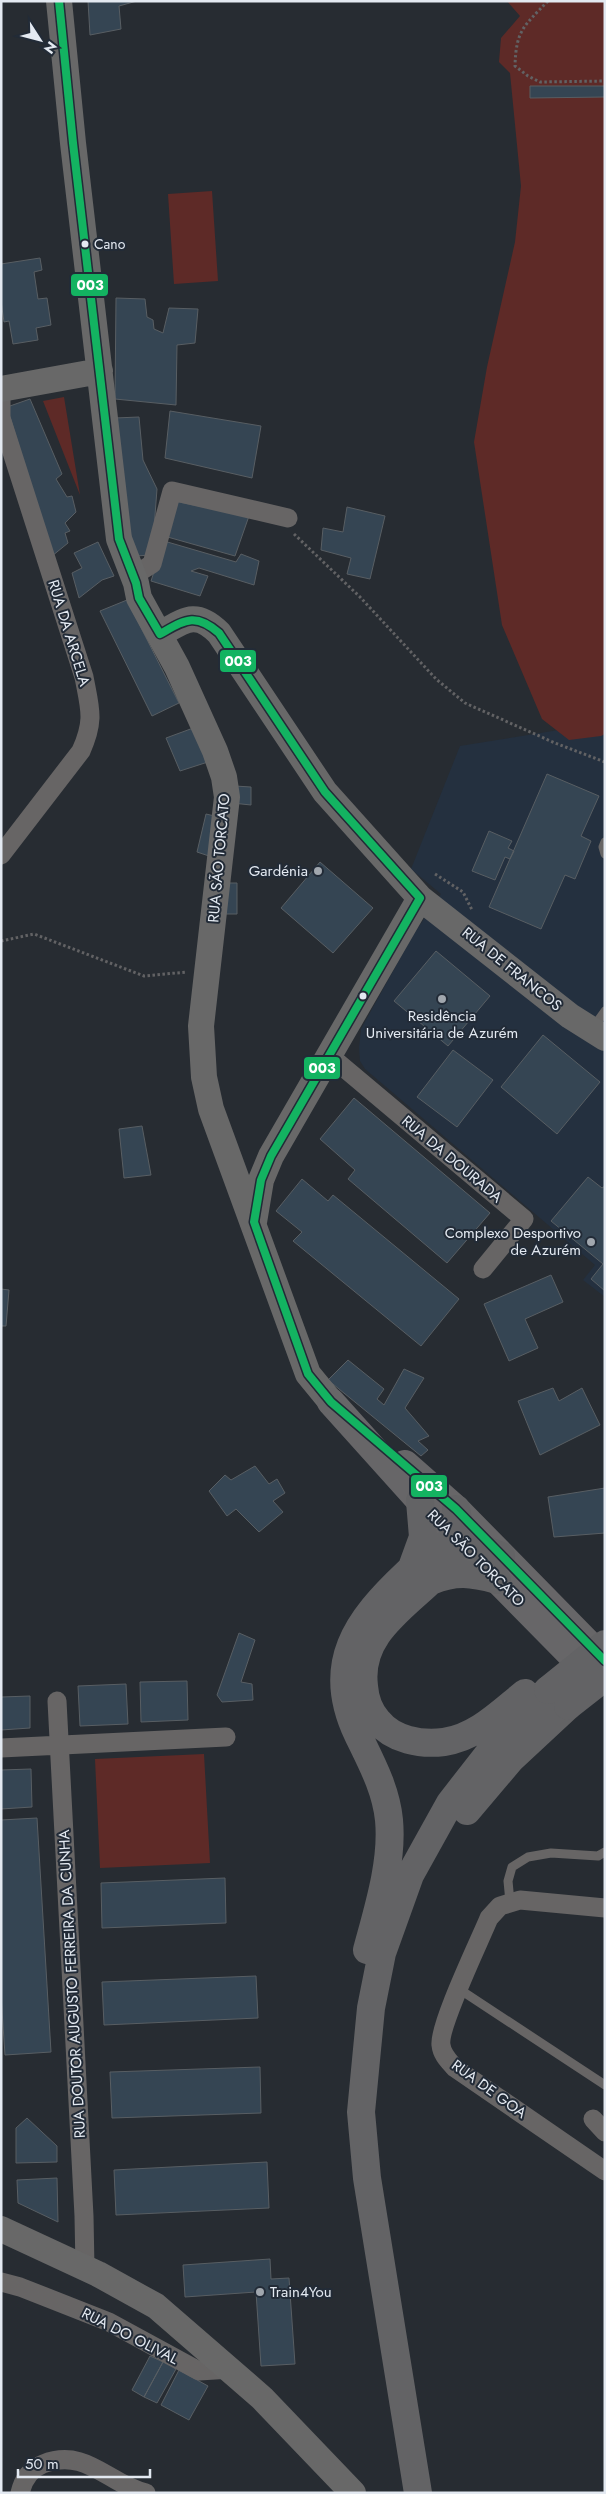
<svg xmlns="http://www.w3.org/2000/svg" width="606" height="2494" font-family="Jost,sans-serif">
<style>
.built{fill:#24303f}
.green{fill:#5e2a27}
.building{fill:#354553;stroke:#585e63}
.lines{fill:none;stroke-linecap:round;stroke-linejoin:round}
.path{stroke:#626264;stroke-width:3;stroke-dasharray:2.5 2.5;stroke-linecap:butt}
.lane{stroke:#676565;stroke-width:9}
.street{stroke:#676565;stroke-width:19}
.secondary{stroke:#686868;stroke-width:26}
.primary{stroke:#676668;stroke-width:28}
.highway{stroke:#636365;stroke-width:28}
.highway-bridge{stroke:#636365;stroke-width:28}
.bus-1-casing{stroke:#222b37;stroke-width:11}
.bus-1{stroke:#13b361;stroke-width:8}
.bus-dot{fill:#e3e9f1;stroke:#222b37;stroke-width:2}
.poi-dot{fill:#a1a7ae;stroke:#222b37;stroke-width:2}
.labels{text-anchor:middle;stroke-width:4;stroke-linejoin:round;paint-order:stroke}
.bus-label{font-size:14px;fill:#e3e9f1;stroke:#222b37;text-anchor:start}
.street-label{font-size:15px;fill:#e3e9f1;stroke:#222b37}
.poi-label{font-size:15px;fill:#e3e9f1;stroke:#222b37;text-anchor:end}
.line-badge{stroke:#222b37;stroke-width:2}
.badge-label{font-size:14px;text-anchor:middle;font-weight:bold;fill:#fff}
</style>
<rect width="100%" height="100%" fill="#272c32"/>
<!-- built -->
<path class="built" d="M605 676V1297L583 1280 595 1265 365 1069 360 1061 359 1048 361 1029 413 935 441 894 411 869 460 746 565 729Z"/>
<!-- green -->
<path class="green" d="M507 1H605V734L601 736 569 740 542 719 502 625 474 442 487 367 515 242 521 186 510 73 499 62 501 38 520 16Z
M212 191 218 281 174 284 168 194Z
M64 397 80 495 43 401Z
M204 1754 210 1863 100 1868 95 1759Z"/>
<!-- building -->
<path class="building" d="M88 1H137L119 6 121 29 90 35Z
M530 86H605V97L530 98Z
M40 258 42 270 34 272 38 299 47 298 51 325 36 328 38 340 13 344 9 321 4 322 1 301V264Z
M116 298 145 299 147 317 153 320 154 329 163 333 169 308 198 309 195 343 177 345 176 405 115 399Z
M30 399 62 474 56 479 67 497 72 496 76 512 65 523 70 531 65 533 68 543 52 556 7 407Z
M170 411 261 426 252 478 165 458Z
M139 417 143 460 157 489 152 555 135 556 118 471 115 418Z
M174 501 249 516 235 556 164 536Z
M347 507 385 516 370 579 347 574 351 558 321 550 323 528 343 532Z
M164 541 236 562 241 554 259 561 254 585 199 568 191 571 208 576 200 596 151 581Z
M98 542 114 576 102 580 79 598 72 573 82 568 74 553Z
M127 600 179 703 152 716 100 611Z
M196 727 211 761 180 771 166 738Z
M547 774 599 796 581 836 591 841 575 879 565 875 541 929 489 907Z
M235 786 251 787V805L232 803Z
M206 814 219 817 212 857 197 852Z
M489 831 512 841 508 848 514 851 510 859 505 857 495 880 472 871Z
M320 862 373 908 333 953 281 908Z
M223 883H237V914H222Z
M436 951 490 996 448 1046 394 1001Z
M543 1035 600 1082 557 1134 501 1087Z
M453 1050 493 1080 457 1127 417 1097Z
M354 1098 490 1213 447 1263 348 1179 355 1170 320 1139Z
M142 1126 151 1175 124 1178 119 1129Z
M588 1177 602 1188 605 1186V1291L591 1279 603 1264 551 1221Z
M302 1179 328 1201 333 1195 459 1299 421 1346 293 1241 302 1232 276 1211Z
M551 1275 563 1302 525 1319 538 1348 509 1361 484 1304Z
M1 1289 9 1290 6 1326H1Z
M348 1360 384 1389 377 1399 384 1405 404 1369 424 1378 405 1408 429 1436 418 1441 428 1450 421 1456 328 1380Z
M553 1388 559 1401 582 1388 600 1425 540 1455 518 1401Z
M255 1466 269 1484 277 1479 285 1493 273 1501 283 1512 259 1532 236 1509 227 1516 209 1491 225 1475 231 1480Z
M605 1488V1533L554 1537 548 1497Z
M239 1633 255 1640 241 1682 252 1684 253 1700 222 1702 217 1695Z
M187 1681 188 1720 141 1722 140 1682Z
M126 1684 128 1724 80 1726 78 1686Z
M30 1696V1728L1 1730V1697Z
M31 1769 32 1807 1 1809V1770Z
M37 1818 51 2052 5 2055 1 1995V1820Z
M225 1878 226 1923 102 1928 101 1883Z
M256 1976 258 2018 104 2025 102 1982Z
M260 2067 261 2113 112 2118 110 2072Z
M27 2118 57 2146V2162L16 2163V2128Z
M267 2162 269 2208 116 2215 114 2170Z
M57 2178 58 2222 18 2203 17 2180Z
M270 2259 271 2279 289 2278 295 2364 261 2366 256 2292 185 2297 183 2265Z
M150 2356 163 2362 144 2397 132 2390Z
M163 2362 176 2369 157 2403 144 2397Z
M179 2370 208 2386 189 2420 161 2405Z"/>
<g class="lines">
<!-- path -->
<path class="path" d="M548 1C524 26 516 30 515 66L528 76 540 82 605 81
M294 534 360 597 436 679 465 703 555 743 605 762
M435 874 463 892 472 910
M1 941 34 934 144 976 187 972"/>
<!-- lane -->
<path class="lane" d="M605 842 603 847 605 854
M593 1028 605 1011
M510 1902 508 1881 512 1867 528 1857 551 1853 598 1856 605 1852
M459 1989 605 2085"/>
<!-- street -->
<path class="street" d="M1 387V418L84 677C90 709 95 720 81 751L1 855
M133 576 152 564 172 491 288 518
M330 1056 524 1219 483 1269
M57 1701 84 2216 85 2268
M1 1748 226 1737
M605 1908 520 1900 500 1906 489 1918C480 1940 438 2027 441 2045 442 2055 449 2061 455 2068L605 2171
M593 2119 605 2132
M1 2282 20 2287 109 2322 199 2371 231 2369
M20 2493C23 2480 30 2469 43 2464 86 2447 108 2484 146 2493"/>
<!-- secondary -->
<path class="secondary" d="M59 1 73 143 119 539 136 583 139 598 177 667 215 751 224 777 227 797 201 1026 204 1077 211 1109 308 1374 331 1402
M1 389 100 371
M160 634C184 621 195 609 219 633L325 792 420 898 570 1016 605 1038
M254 1222 261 1180 271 1156 420 898
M1 2229 98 2274 156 2306 262 2398 353 2493"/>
<!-- primary -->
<path class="primary" d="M331 1402 420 1501 597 1681
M405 1464 456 1509 605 1661"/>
<!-- highway -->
<path class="highway" d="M456 1509C458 1521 464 1539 457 1550 429 1597 356 1622 364 1686 365 1699 369 1711 378 1721 393 1740 421 1745 444 1742 477 1737 500 1713 525 1693
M411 1570 423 1537 420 1501
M431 1581C456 1571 471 1573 497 1580
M467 1811 511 1759 568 1706
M367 1950C378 1909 393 1862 389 1820 386 1789 371 1762 358 1735 324 1664 357 1620 407 1573 445 1537 454 1536 501 1556
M418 2493 367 2178 361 2112 371 2008 382 1953 410 1875 450 1803 496 1744 548 1690"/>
<!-- highway-bridge -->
<path class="highway-bridge" d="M548 1690 605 1644
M568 1706 605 1677"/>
<defs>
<path id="bus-1" d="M59 1 73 143 119 539 136 583 139 598 160 634C185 620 195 612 219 633L325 792 420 898 271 1156 261 1180 254 1222 308 1374 331 1402 456 1509 605 1661"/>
</defs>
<!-- bus-1 casing -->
<use href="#bus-1" class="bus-1-casing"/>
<!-- bus-1 -->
<use href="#bus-1" class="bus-1"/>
</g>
<!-- markers -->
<g class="bus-dot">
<circle cx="85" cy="244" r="4.5"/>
<circle cx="363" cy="996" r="4.5"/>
</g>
<g class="poi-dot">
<circle cx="318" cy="871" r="5"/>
<circle cx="442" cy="999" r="5"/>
<circle cx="591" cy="1242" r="5"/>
<circle cx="260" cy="2292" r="5"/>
</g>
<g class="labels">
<!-- bus labels -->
<g class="bus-label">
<text x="94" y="249">Cano</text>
</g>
<!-- street labels -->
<g class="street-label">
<text transform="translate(69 633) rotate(73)" y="5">RUA DA ARCELA</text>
<text transform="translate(219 858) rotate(-85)" y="5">RUA SÃO TORCATO</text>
<text transform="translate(512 969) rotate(39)" y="5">RUA DE FRANCOS</text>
<text transform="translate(452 1159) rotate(40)" y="5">RUA DA DOURADA</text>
<text transform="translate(476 1558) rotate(45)" y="5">RUA SÃO TORCATO</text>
<text transform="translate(72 1984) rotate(-93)" y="5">RUA DOUTOR AUGUSTO FERREIRA DA CUNHA</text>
<text transform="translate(489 2089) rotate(36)" y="5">RUA DE GOA</text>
<text transform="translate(130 2336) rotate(27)" y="5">RUA DO OLIVAL</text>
</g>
<!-- poi labels -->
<g class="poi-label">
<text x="308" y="876">Gardénia</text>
<text x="442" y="1021" text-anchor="middle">Residência<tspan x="442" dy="17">Universitária de Azurém</tspan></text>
<text x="581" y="1238">Complexo Desportivo<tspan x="581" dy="17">de Azurém</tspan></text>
<text x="270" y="2297" text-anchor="start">Train4You</text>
</g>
</g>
<g class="line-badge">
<rect x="70" y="273" width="39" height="24" rx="5" fill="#13b361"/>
<rect x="219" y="649" width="38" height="24" rx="5" fill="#13b361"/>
<rect x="303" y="1056" width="38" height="24" rx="5" fill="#13b361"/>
<rect x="410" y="1474" width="38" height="24" rx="5" fill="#13b361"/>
</g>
<g class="badge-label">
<text x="90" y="290">003</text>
<text x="238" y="666">003</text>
<text x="322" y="1073">003</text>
<text x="429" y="1491">003</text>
</g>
<!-- border -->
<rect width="606" height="2494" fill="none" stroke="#e3e9f1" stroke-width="5"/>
<!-- north arrow -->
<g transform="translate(40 40) rotate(126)" stroke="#222b37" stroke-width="4" paint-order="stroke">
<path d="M0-4L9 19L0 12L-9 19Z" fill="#e3e9f1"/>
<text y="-8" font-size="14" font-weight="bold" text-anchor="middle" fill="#e3e9f1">N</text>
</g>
<!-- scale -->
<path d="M18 2469v8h132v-8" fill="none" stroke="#e3e9f1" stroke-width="2.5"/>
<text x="25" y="2469" font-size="15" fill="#e3e9f1" stroke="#222b37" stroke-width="4" paint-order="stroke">50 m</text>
</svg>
